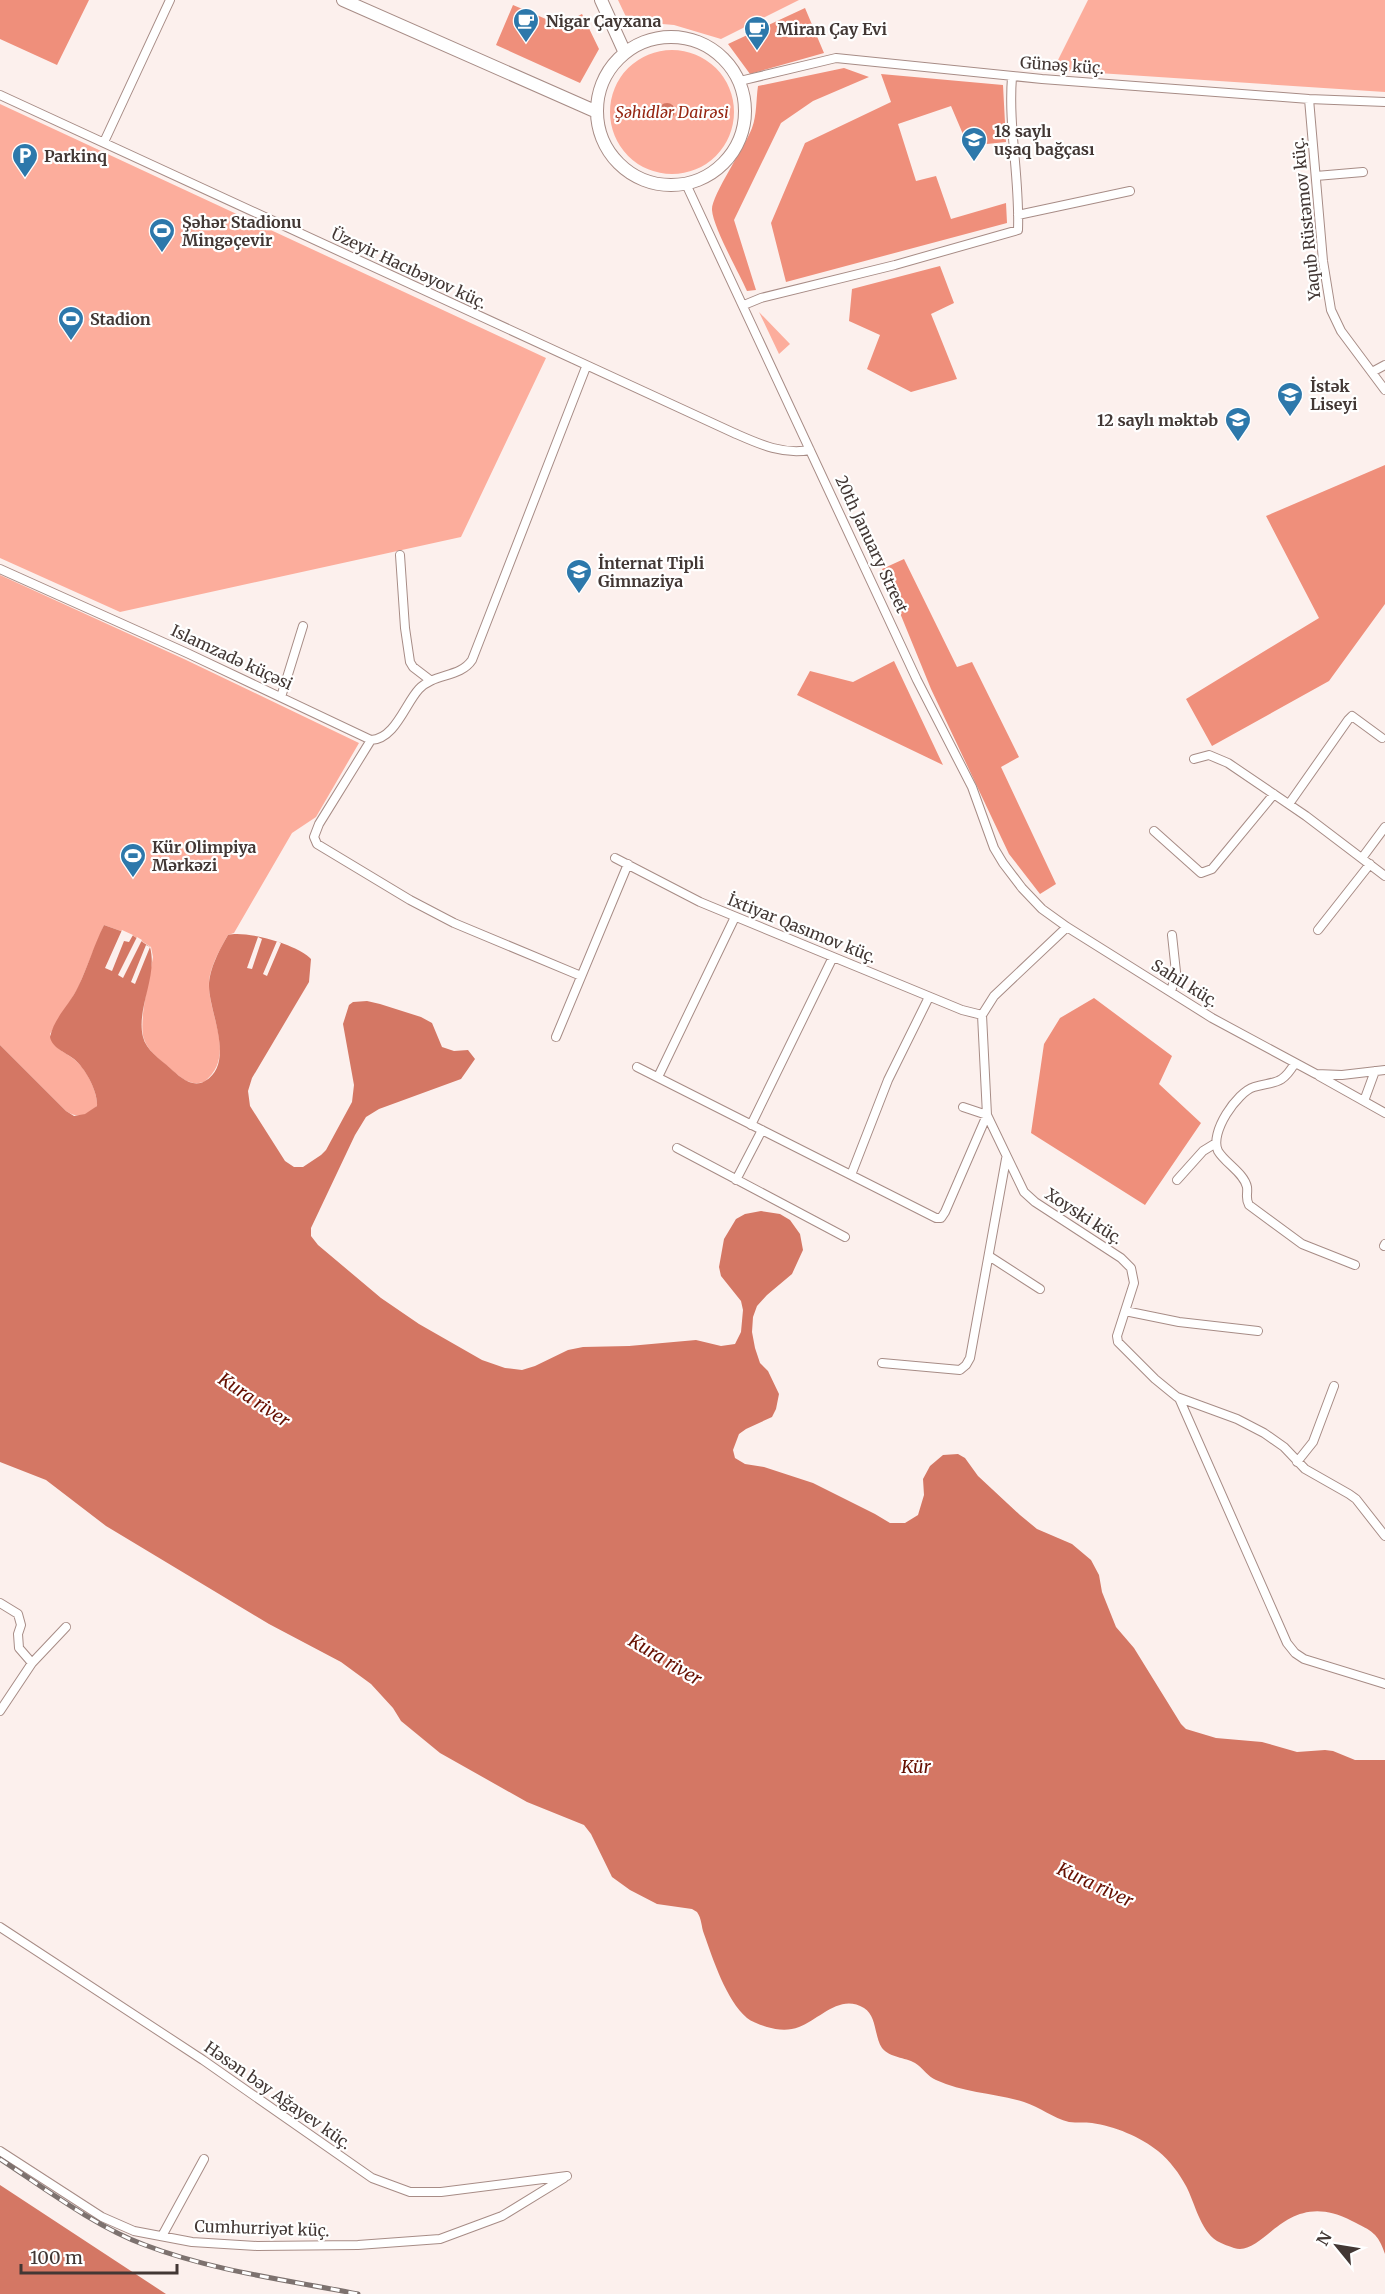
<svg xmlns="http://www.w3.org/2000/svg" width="1385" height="2294" font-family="Merriweather,serif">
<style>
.green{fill:#fcad9c}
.forest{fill:#ef8f7b}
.water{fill:#d47764}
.pier{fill:#fcf0ed}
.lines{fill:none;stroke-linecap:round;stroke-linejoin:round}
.minor-casing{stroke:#a78c86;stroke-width:10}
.secondary-casing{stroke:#a78c86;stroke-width:14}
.minor{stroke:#fff;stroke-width:8}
.secondary{stroke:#fff;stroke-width:12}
.rail-casing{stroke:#7d726f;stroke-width:5}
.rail{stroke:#fff;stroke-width:3;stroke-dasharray:9;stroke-linecap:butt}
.labels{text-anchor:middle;stroke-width:4.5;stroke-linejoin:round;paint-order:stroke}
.poi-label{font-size:16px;font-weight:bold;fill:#423734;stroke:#fff;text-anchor:start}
.street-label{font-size:16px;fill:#423734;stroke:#fff}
.park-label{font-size:16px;font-style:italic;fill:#962612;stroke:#fff}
.water-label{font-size:18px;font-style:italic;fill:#650f01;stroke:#fff}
</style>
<rect width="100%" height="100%" fill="#fcf0ed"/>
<!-- green -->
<path class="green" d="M618 0H799L721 39 674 25 628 21Z
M1088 0H1385V92L1053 70Z
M610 112a62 62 0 1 1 124 0a62 62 0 1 1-124 0Z
M0 104 546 358 461 537 120 612 0 558Z
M759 312 790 344 779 354Z
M0 575 184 659 359 743 316 817 292 833 234 933 228 935C220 949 208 970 209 987 210 1018 236 1057 204 1082 191 1086 182 1079 172 1070 162 1061 148 1052 144 1039 138 1023 150 976 153 957L151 947 132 935 104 925 78 988 50 1034C54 1050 63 1050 75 1060 86 1069 98 1092 97 1106 86 1116 78 1119 66 1111L0 1045Z"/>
<!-- forest -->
<path class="forest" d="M0 0H89L57 65 0 39Z
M513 5 560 25 582 14 599 49 580 83 496 45Z
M805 8 824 53 750 74 728 44Z
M844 68 869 77 813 101 781 123 734 220 756 290 747 291C739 273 713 227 712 210 711 196 745 147 752 128 757 115 756 99 758 86Z
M881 74 1003 85 1006 142 968 146 951 106 898 124 916 181 936 176 951 219 1006 203 1007 223 786 282 771 223 805 143 891 102Z
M940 266 954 303 931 314 957 379 911 392 867 369 880 335 849 321 852 289Z
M1385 465V604L1329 681 1212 746 1186 699 1319 618 1266 516Z
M904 559 957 667 972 662 1019 757 1001 767 1056 884 1040 894 1009 854 931 689 882 569Z
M894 661 943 765 797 695 810 671 853 682Z
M1094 998 1172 1056 1159 1084 1201 1123 1145 1205 1031 1133 1044 1044 1060 1018Z"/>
<!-- water -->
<path class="water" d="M659 111a8 8 0 1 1 16 0a8 8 0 1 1-16 0Z
M104 925 132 935 150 947C158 977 136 1008 143 1037 146 1050 160 1059 170 1068 179 1076 192 1089 205 1081 236 1063 209 1012 209 986 209 969 220 949 228 935 246 930 299 945 311 959L309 982 252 1078 248 1091 250 1106 285 1161 294 1167H303L321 1155 326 1150 352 1102 354 1085 343 1024 349 1005 353 1002 367 1001 380 1004 421 1017 432 1023 442 1047 454 1051 468 1050 475 1059 461 1079 379 1109 366 1117 355 1135 311 1228V1236L318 1245 381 1298 419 1324 482 1360 505 1368 522 1370 535 1366 568 1350 583 1347 629 1346 696 1340 721 1346 735 1344 741 1332 743 1310 741 1301 721 1276 719 1267 724 1239 736 1219 745 1214 761 1211 780 1214 790 1220 800 1234 803 1250 792 1274 767 1295 757 1306 753 1317 752 1332 755 1348 760 1363 768 1371 779 1394 776 1409 772 1417 746 1429 739 1434 733 1450 735 1458 745 1464 764 1467 813 1483 875 1514 890 1523H905L918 1515 924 1495 923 1479 930 1466 943 1455 958 1454 965 1458 978 1476 1020 1515 1037 1529 1072 1544 1091 1560 1099 1575 1102 1592 1116 1627 1134 1648 1181 1724 1186 1729 1216 1738 1262 1742 1297 1752 1325 1750 1333 1751 1355 1760H1385V2254C1378 2233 1372 2231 1352 2221 1285 2186 1265 2258 1234 2248 1229 2246 1222 2244 1217 2241 1200 2230 1195 2203 1186 2186 1179 2173 1170 2161 1158 2151 1141 2137 1114 2126 1092 2123 1085 2122 1077 2123 1069 2122 1053 2118 1040 2107 1024 2102 995 2093 964 2093 936 2080 928 2077 923 2068 915 2063 905 2057 890 2058 882 2048 874 2036 877 2016 864 2008 840 1993 820 2019 799 2027 789 2031 777 2030 767 2027 761 2025 752 2022 747 2018 726 2000 713 1959 704 1934 701 1926 702 1919 697 1912L692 1909 657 1904 630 1890 612 1877 591 1834 584 1825 527 1802 440 1753 401 1721 393 1708 371 1684 341 1662 269 1624 106 1526 46 1480 0 1462V1045L66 1111 74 1116 85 1114 97 1106C98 1091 85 1068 74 1059 65 1052 52 1048 50 1037 54 1018 70 1004 78 987 88 966 94 945 104 925Z
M0 2185 166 2294H0Z"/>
<!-- pier -->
<path class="pier" d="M122 930 133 935 129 942 124 941 112 971 105 968Z
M137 937 142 940 123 978 118 975Z
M258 937 262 939 252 969 247 968Z
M277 941 281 943 267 976 263 974Z
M146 945 150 947 135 984 131 982Z"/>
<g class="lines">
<defs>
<path id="minor" d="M740 81 836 58 1042 79 1309 99 1385 102
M0 95 734 433C759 444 782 455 810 450
M1309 99 1323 261 1331 310 1341 331 1385 390
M104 142 170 0
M1316 176 1363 172
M686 184 917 680 972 787 994 848 1003 863 1022 888 1042 909 1067 927 1212 1018 1316 1074 1342 1075 1385 1070
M1018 215 1130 191
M744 305 761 298 895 265 1018 230C1020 179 1008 127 1012 77
M1372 372 1385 365
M400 555 405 628 410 662 413 667 430 680
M0 569 187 653 371 740C395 739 405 704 419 689 434 673 460 678 472 660L586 367
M281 697 303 626
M371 740 319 824 314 837 317 844 410 900 454 923 581 976
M1194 759 1209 755 1228 763 1306 816 1385 876
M1289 804 1348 720 1352 716 1382 738
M1154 831 1201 873 1212 869 1274 794
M615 858 700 902 962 1010 982 1015
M1362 858 1385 827
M1067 927 994 996 982 1015 987 1115 1024 1192 1035 1202 1121 1258 1131 1268 1134 1283 1117 1336 1118 1342 1155 1379 1177 1397 1237 1419 1264 1433 1284 1447 1305 1469 1349 1494 1356 1499 1385 1536
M1318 930 1370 864
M1171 992 1176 972 1172 935
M556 1037 628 864
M1295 1063C1282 1085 1276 1081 1254 1087 1237 1092 1209 1133 1218 1151 1225 1163 1244 1173 1247 1187 1248 1194 1245 1198 1249 1205L1302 1244 1355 1265
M637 1067 936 1218H941L945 1212 987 1115 963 1107
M1319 1076 1385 1113
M658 1077 735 917
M1364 1101 1375 1071
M751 1125 833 957
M677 1148 845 1237
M851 1175 888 1080 929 997
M736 1180 762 1130
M1177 1180 1203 1151 1216 1143
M1384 1246 1385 1244
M989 1256 1040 1289
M1125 1311 1179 1322 1258 1331
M882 1363 960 1370 966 1365 970 1358 1006 1159
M1179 1398 1287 1643 1295 1653 1304 1659 1385 1684
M1297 1462 1313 1442 1334 1386
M0 1603 18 1614 21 1625 18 1634 19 1648 32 1663 0 1711
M32 1663 66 1627
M0 1927 203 2060 372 2178 410 2192H441L567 2176
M0 2151 102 2217 134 2231 192 2242 257 2246 358 2245 440 2239 502 2216 564 2178
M162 2236 204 2159"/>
<path id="secondary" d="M343 0 597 112
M601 0 625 53
M597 111a74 74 0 1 1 148 0a74 74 0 1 1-148 0Z"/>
</defs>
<!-- minor casing -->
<use href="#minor" class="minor-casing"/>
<!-- secondary casing -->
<use href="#secondary" class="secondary-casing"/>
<!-- minor -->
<use href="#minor" class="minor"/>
<!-- secondary -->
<use href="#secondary" class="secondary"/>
<defs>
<path id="rail" d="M0 2159C44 2188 96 2227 145 2245 213 2271 287 2280 358 2294"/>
</defs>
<!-- rail casing -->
<use href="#rail" class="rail-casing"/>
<!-- rail -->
<use href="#rail" class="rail"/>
</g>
<!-- icons -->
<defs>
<symbol id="cafe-pin" viewBox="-11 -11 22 30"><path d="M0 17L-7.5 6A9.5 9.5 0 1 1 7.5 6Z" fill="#2d78ab" stroke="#fff"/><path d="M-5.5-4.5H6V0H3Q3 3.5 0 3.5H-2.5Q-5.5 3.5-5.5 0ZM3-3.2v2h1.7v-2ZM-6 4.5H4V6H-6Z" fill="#fff"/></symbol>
<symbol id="school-pin" viewBox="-11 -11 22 30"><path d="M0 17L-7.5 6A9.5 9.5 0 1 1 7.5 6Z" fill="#2d78ab" stroke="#fff"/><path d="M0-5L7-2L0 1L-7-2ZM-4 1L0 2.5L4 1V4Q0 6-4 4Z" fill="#fff"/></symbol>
<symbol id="parking-pin" viewBox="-11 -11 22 30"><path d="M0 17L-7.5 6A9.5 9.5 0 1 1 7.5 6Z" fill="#2d78ab" stroke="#fff"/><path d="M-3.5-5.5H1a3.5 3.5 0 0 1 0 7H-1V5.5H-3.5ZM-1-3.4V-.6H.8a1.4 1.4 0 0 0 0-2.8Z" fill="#fff"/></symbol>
<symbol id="stadium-pin" viewBox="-11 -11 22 30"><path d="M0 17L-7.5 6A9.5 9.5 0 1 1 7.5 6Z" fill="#2d78ab" stroke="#fff"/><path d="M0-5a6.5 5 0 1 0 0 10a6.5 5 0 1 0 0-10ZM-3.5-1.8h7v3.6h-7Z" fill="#fff"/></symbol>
</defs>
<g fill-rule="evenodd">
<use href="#cafe-pin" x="511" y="6" width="30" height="40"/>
<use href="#cafe-pin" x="742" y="14" width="30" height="40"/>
<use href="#school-pin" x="959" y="125" width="30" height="40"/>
<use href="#parking-pin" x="10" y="141" width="30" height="40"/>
<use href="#stadium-pin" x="147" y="216" width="30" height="40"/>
<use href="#stadium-pin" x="56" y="304" width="30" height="40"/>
<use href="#school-pin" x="1275" y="380" width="30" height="40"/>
<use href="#school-pin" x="1223" y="405" width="30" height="40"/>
<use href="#school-pin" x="564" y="557" width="30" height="40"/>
<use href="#stadium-pin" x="118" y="841" width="30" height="40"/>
</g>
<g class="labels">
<!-- poi labels -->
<g class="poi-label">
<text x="546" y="27">Nigar Çayxana</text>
<text x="777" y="35">Miran Çay Evi</text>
<text x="994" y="137">18 saylı<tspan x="994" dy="18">uşaq bağçası</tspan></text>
<text x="44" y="162">Parkinq</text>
<text x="182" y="228">Şəhər Stadionu<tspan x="182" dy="18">Mingəçevir</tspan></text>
<text x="90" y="325">Stadion</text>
<text x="1310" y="392">İstək<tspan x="1310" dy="18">Liseyi</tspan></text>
<text x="1218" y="426" text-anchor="end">12 saylı məktəb</text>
<text x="598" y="569">İnternat Tipli<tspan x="598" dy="18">Gimnaziya</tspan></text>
<text x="152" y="853">Kür Olimpiya<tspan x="152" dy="18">Mərkəzi</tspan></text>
</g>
<!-- street labels -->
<g class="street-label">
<text transform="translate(1062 65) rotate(4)" y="6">Günəş küç.</text>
<text transform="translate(1306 219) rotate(-96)" y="6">Yaqub Rüstəmov küç.</text>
<text transform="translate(409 268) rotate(25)" y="6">Üzeyir Hacıbəyov küç.</text>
<text transform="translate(872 544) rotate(65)" y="6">20th January Street</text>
<text transform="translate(232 657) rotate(25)" y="6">Islamzadə küçəsi</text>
<text transform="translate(802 928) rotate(22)" y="6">İxtiyar Qasımov küç.</text>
<text transform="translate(1185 983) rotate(32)" y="6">Sahil küç.</text>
<text transform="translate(1084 1216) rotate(33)" y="6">Xoyski küç.</text>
<text transform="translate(278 2095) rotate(35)" y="6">Həsən bəy Ağayev küç.</text>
<text transform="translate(262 2228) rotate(2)" y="6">Cumhurriyət küç.</text>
</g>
<!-- park labels -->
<g class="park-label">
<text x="672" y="118">Şəhidlər Dairəsi</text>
</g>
<!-- water labels -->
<g class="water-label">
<text transform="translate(254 1400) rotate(34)" y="6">Kura river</text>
<text transform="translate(665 1660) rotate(31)" y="6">Kura river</text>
<text x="916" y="1773">Kür</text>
<text transform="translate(1095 1885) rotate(25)" y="6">Kura river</text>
</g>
</g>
<!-- north arrow -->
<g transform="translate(1337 2246) rotate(300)" stroke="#ffffff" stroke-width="4.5" paint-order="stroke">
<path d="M0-4.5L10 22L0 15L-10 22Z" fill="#423734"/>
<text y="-9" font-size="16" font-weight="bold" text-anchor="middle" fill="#423734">N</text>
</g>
<!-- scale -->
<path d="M21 2264v9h156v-9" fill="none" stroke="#423734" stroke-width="3"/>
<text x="30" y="2264" font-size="18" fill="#423734" stroke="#ffffff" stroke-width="4.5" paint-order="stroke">100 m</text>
</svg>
